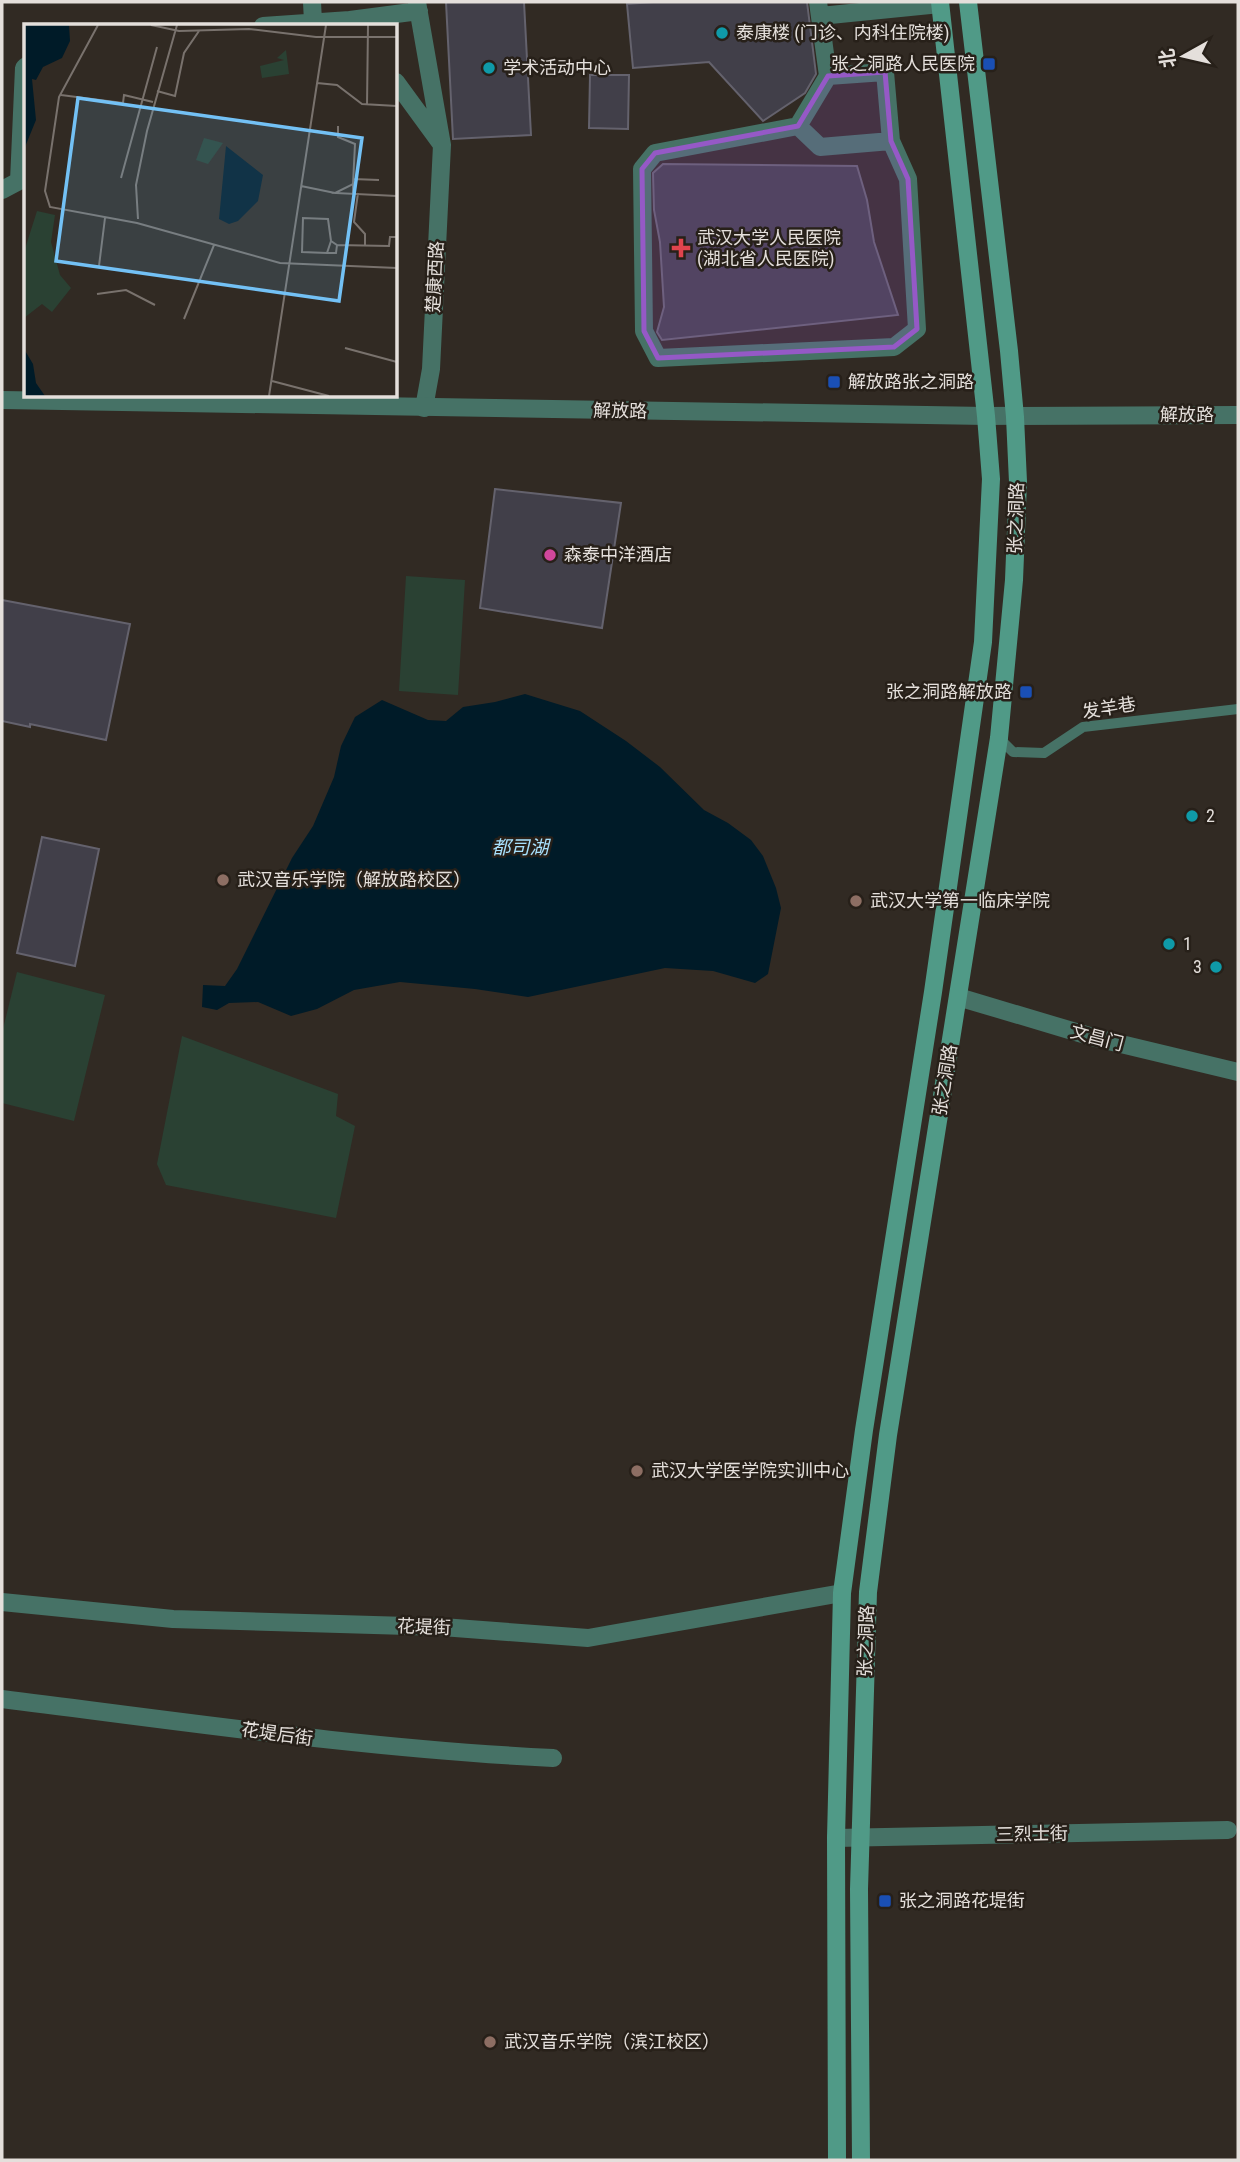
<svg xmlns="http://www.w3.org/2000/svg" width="1240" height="2162" font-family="'Roboto Condensed','Noto Sans SC',sans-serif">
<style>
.green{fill:#2a4133}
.water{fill:#001b28}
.building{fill:#413f49;stroke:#64626d;stroke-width:2}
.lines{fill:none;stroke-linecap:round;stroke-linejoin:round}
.service{stroke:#467266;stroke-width:10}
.minor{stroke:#467266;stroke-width:18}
.tertiary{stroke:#467266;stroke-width:18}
.secondary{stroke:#509a87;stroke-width:18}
.marked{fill:#9559c6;fill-opacity:0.2;stroke:#9559c6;stroke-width:5;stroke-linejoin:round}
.culture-dot{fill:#0f9aa8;stroke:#272019;stroke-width:2.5}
.transit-dot{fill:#1a4fb4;stroke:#272019;stroke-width:2.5}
.health-dot{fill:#e0444e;stroke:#272019;stroke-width:2.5}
.hotel-dot{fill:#d1479c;stroke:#272019;stroke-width:2.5}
.education-dot{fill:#8d6e63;stroke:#272019;stroke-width:2.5}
.labels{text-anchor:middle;stroke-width:5;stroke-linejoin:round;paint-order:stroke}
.poi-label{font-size:18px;fill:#e4dfdb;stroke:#272019;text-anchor:start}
.street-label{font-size:18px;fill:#e4dfdb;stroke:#272019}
.water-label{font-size:19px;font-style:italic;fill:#a7e0fc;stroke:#272019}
.inset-road{fill:none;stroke:#79726d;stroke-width:2}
.view{fill:#73c1f5;fill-opacity:0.15;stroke:#73c1f5;stroke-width:3.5}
.inset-edge{fill:none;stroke:#e4dfdb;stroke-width:3.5}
</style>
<rect width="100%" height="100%" fill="#312a23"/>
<!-- green -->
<path class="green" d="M406 576 465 580 458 695 399 691Z
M17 972 105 995 74 1121 2 1103V1033Z
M182 1036 338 1094 336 1116 355 1126 336 1218 166 1185 157 1164Z"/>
<!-- water -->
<path class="water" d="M525 694 580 711 626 741 660 767 704 810 728 823 751 840 763 856 776 888 781 908 768 974 755 983 713 971 665 968 528 997 475 989 400 982 354 990 317 1009 291 1016 258 1002 229 1003 217 1010 202 1007 203 985 225 986 237 969 292 858 313 826 334 777 341 746 355 717 382 700 428 720 446 721 463 707 495 702Z"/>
<!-- building -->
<path class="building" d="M446 2H524L531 135 453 139Z
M653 2H807L816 74 805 93 763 121 709 62 633 68 627 4Z
M590 75H629L628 129 589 128Z
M663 164 857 166 867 200 874 242 898 315 662 340 657 332 664 307 660 242 654 210 653 173Z
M495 489 621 503 602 628 480 608Z
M2 600 130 624 106 740 30 724V727L2 721Z
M42 837 99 849 75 966 17 953Z"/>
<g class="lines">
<!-- service -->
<path class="service" d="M999 738 1013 752 1044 753 1083 727 1238 709"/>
<!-- minor -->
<path class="minor" d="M312 2 313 22
M818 2 828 76 798 126 820 147 891 141 885 72 828 76
M820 16 940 4
M263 26 350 20
M355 26 350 20 419 11
M396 82 442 145 417 2
M798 126 655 153 642 169 644 331 658 358 894 347 917 329 908 179 891 141
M2 190 19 181 24 68 26 66
M424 408 431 369 442 145
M958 997 1096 1038 1238 1072
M2 1602 173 1619 442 1627 588 1638 842 1593
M2 1699C186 1722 368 1749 553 1758"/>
<!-- tertiary -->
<path class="tertiary" d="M2 400 986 416 1238 415
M836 1838 1228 1830"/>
<!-- secondary -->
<path class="secondary" d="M837 2160 836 1838 842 1593 864 1430 933 992 983 642 991 479 986 416 940 2
M861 2160 859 1889 868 1592 888 1435 999 738 1014 580 1018 482 1015 417 1009 351 968 2"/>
</g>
<!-- marked area -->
<path class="marked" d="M885 72 891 141 908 179 917 329 894 347 658 358 644 331 642 169 655 153 798 126 828 76Z"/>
<!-- markers -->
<g class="culture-dot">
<circle cx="722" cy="33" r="7"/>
<circle cx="489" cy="68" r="7"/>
<circle cx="1192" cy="816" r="7"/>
<circle cx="1169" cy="944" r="7"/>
<circle cx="1216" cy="967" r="7"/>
</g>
<g class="transit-dot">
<rect x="982" y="57" width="14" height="14" rx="3.5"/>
<rect x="827" y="375" width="14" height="14" rx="3.5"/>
<rect x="1019" y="685" width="14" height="14" rx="3.5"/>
<rect x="878" y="1894" width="14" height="14" rx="3.5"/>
</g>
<path class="health-dot" d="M677.5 237.5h7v7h7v7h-7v7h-7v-7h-7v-7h7z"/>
<circle class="hotel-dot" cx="550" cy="555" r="7"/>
<g class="education-dot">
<circle cx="223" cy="880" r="7"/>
<circle cx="856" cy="901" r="7"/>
<circle cx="637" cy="1471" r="7"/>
<circle cx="490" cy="2042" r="7"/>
</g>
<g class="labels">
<!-- poi labels -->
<g class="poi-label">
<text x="736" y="39">泰康楼 (门诊、内科住院楼)</text>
<text x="975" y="70" text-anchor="end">张之洞路人民医院</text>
<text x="503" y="74">学术活动中心</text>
<text x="697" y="244">武汉大学人民医院<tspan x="697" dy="21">(湖北省人民医院)</tspan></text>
<text x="848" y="388">解放路张之洞路</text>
<text x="564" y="561">森泰中洋酒店</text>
<text x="1012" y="698" text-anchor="end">张之洞路解放路</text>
<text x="1206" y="822">2</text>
<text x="237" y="886">武汉音乐学院（解放路校区）</text>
<text x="870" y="907">武汉大学第一临床学院</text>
<text x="1183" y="950">1</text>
<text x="1202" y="973" text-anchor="end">3</text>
<text x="651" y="1477">武汉大学医学院实训中心</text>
<text x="899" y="1907">张之洞路花堤街</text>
<text x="504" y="2048">武汉音乐学院（滨江校区）</text>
</g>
<!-- street labels -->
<g class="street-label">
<text transform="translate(435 277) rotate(-87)" y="6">楚康西路</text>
<text transform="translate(620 411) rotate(1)" y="6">解放路</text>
<text x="1187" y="421">解放路</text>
<text transform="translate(1016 518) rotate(-88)" y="6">张之洞路</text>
<text transform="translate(1109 708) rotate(-9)" y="6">发羊巷</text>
<text transform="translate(1097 1038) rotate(15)" y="6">文昌门</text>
<text transform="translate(945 1080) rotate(-81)" y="6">张之洞路</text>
<text transform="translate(424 1627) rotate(2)" y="6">花堤街</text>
<text transform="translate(866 1641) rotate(-88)" y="6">张之洞路</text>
<text transform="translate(277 1734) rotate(8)" y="6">花堤后街</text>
<text transform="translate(1032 1834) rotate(-1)" y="6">三烈士街</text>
</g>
<!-- water labels -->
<g class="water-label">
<text x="520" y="854">都司湖</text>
</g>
</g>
<!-- overview -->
<g transform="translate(24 24)">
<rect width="373" height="373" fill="#312a23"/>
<path d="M262 26 265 50 238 54 236 42 260 36 253 34ZM180 114 199 119 184 140 172 136ZM13 187 31 191 27 218 36 251 47 264 28 288 18 280 0 294V228Z" fill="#2a4133"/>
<path d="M0 1H45L46 17 38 34 19 43 12 56 8 55 12 96 1 123 0 150ZM202 122 239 151 234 177 214 197 205 200 195 195ZM0 325 9 340 12 359 21 372H0Z" fill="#001b28"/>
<path class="inset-road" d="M74 1 35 73 21 167 26 183 113 199 256 239 373 244M127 1 155 7 225 5 292 13H373M293 59 313 61 338 80 373 82M133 67 151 72 160 29 175 7M37 71 99 79 100 71 129 78M343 81 344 1M314 102V113L331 120 329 160M97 154 133 23M329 155 355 156M277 162 311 169M329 169V160L311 169 373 172M334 169 330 198 341 210V221M114 195 112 161 123 107 153 1M313 221 312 229H303L307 217 313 221 365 222 366 213H373M303 229 278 228 279 194 304 195 307 217M75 242 81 194M73 270 102 266 131 281M160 295 190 221M321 324 373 338M248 357 305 372M245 372 302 1"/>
<path class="view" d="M54 74 338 114 315 277 32 237Z"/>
<rect width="373" height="373" class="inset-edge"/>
</g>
<!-- border -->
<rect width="1240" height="2162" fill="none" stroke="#e4dfdb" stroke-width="7"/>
<!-- north arrow -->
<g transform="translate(1184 56) rotate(262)" stroke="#272019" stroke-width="5" paint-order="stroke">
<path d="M0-5L12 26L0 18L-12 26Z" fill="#e4dfdb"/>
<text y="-10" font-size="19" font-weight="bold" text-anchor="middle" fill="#e4dfdb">北</text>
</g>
</svg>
